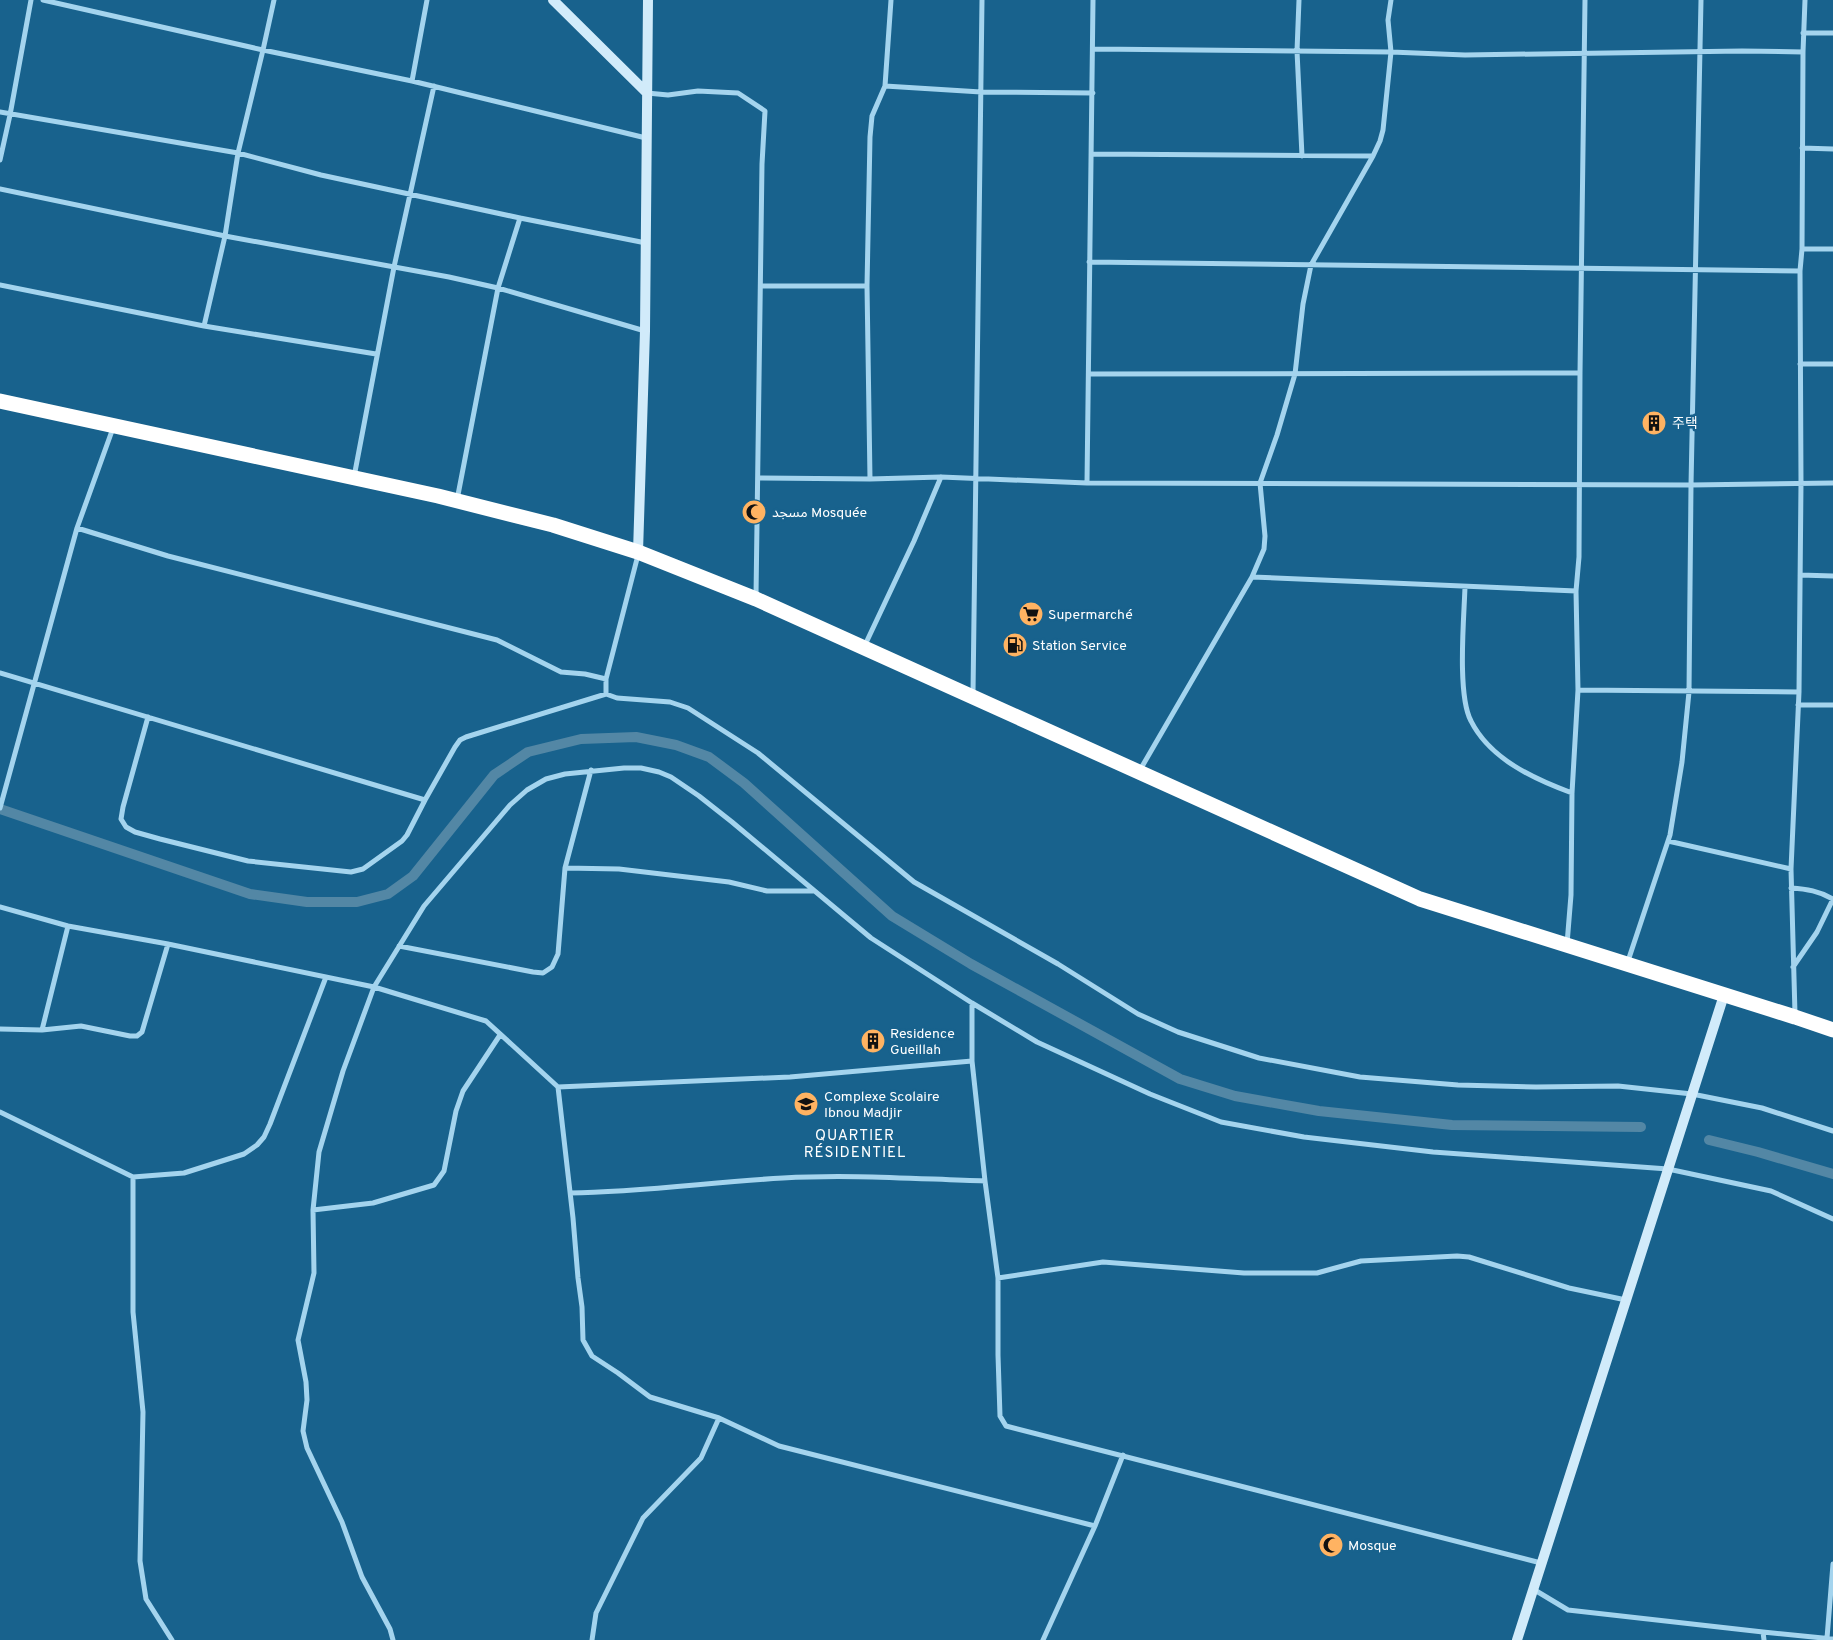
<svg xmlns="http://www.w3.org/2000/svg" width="1833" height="1640" font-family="Overpass,'Noto Sans Arabic','Noto Sans KR',sans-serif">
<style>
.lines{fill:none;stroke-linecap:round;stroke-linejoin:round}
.canal{stroke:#5387a5;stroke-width:10}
.street{stroke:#a4d4ee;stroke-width:5}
.secondary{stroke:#d1ebfa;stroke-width:10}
.highway{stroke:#fff;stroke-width:15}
.labels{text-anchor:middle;stroke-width:5;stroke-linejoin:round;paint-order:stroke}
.poi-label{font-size:14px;fill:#fff;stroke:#18628d;text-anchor:start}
.neighbourhood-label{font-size:15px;letter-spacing:1px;fill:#fff;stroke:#18628d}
</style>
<rect width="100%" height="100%" fill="#18628d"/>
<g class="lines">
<!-- canal -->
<path class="canal" d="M0 809 250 894 307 902H357L388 894 413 876 494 775 528 752 581 739 636 737 676 745 709 757 744 783 892 916 971 964 1180 1079 1235 1096 1319 1111 1452 1125 1641 1127
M1709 1140 1758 1152 1833 1174"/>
<!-- street -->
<path class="street" d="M43 0 263 50 412 81 646 138
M891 0 885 86 872 116 870 137 867 286 870 479 941 477 1087 483 1691 485 1833 483
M1299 0 1297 51 1302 156
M1803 33H1833
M1094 49 1391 52 1465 55 1742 51 1803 52
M412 81 427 0
M885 86 981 92 1093 93
M647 93 668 95 698 91 738 93 765 111 762 164 756 596
M0 112 238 153 321 175 520 218 646 243
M1802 148 1833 149
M1092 154 1373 156
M0 160 10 115 31 0
M0 189 225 236 449 277 498 288 645 331
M1802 249H1833
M1089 262 1800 271
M0 285 204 326 376 354
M761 286H867
M204 326 225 236 238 153 263 50 274 0
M1800 364H1833
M1089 374 1580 373
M354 477 394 267 434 86
M758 478 870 479
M1087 483 1093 0
M457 500 498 288 520 218
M77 528 168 556 497 640 561 672 585 674 606 679
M1800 575 1833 576
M1252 577 1576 591
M1465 587C1464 618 1457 695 1471 721 1490 759 1534 779 1572 793
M865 645 914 541 941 477
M0 673 425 800
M1578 690 1799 692
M606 694V679L638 555
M973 694 982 0
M1798 705H1833
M148 717 123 807 121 819 126 827 135 832 160 839 248 861 351 872 363 869 402 841 407 835 425 800 455 747 460 740 466 737 606 694 617 698 670 702 688 708 758 753 914 882 1058 964 1138 1014 1178 1032 1259 1058 1360 1077 1458 1085 1536 1087 1618 1086 1692 1094 1762 1108 1833 1131
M1140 770 1252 577 1264 549 1265 536 1260 483 1277 435 1295 374 1303 304 1311 265 1373 156 1380 141 1383 130 1391 52 1388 20 1391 0
M0 808 77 528 113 428
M1668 841 1791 869
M565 868 619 869 729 882 767 891H814
M1791 888C1807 889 1819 891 1833 899
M0 907 68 926 168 944 374 987 486 1021 558 1087 573 1218 578 1278 582 1307 583 1340 592 1356 618 1373 650 1397 719 1418 779 1446 1095 1526
M1567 944 1571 895 1572 793 1578 690 1576 591 1579 557 1580 373 1585 0
M399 946 533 972 543 973 552 967 558 954 565 868 591 770
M1627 964 1670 835 1682 762 1689 692 1691 485 1701 0
M1793 967 1817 932 1833 899
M972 1003V1061L985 1181
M1795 1014 1791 869 1799 692 1801 483 1800 271 1802 249 1803 52 1805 0
M0 1029 42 1030 81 1026 130 1036H137L142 1032 168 944
M42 1030 68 926
M558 1087 790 1077 972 1061
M0 1112 133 1177 184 1173 244 1154 257 1145 264 1137 270 1124 326 977
M133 1177V1312L143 1412 140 1561 146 1599 172 1640
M570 1193C641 1192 712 1182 783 1178 850 1174 917 1179 985 1181L998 1278V1355L1000 1416 1006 1426 1541 1563
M313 1210 373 1203 434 1185 444 1171 456 1111 463 1091 500 1035
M998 1278 1103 1262 1244 1273H1317L1361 1261 1457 1256 1469 1257 1569 1288 1626 1300
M1533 1589 1568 1610 1763 1632 1833 1639
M1763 1632 1764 1640
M1827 1638 1833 1564
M393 1640 390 1629 362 1577 342 1522 307 1448 303 1431 307 1400 306 1382 298 1340 314 1273 313 1210 319 1152 343 1071 374 987 424 906 510 805 527 790 546 779 565 774 624 768H641L659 772 671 777 699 796 732 822 871 938 972 1003 1037 1042 1150 1094 1221 1122 1304 1137 1433 1152 1668 1169 1771 1191 1833 1219
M592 1640 596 1613 643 1518 701 1458 719 1418
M1043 1640 1095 1526 1123 1455"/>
<!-- secondary -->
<path class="secondary" d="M553 0 647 93
M638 552 645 331 648 0
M1517 1640 1724 995"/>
<!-- highway -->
<path class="highway" d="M0 401 438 496 553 525 638 552 756 599 1420 899 1795 1017 1833 1030"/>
</g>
<!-- icons -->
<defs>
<symbol id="building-disc" viewBox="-11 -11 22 22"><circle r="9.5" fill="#ffb362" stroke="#18628d"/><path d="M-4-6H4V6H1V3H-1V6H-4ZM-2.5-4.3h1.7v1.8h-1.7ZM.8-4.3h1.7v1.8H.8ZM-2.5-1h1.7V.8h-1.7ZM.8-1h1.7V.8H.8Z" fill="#111"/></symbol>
<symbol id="mosque-disc" viewBox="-11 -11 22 22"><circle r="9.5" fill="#ffb362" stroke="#18628d"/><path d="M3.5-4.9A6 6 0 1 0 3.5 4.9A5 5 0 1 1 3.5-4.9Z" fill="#111"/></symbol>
<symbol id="supermarket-disc" viewBox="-11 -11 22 22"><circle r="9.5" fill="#ffb362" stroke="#18628d"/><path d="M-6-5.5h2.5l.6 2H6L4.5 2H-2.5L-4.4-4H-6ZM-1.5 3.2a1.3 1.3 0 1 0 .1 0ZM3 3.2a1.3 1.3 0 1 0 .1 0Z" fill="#111"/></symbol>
<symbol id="fuel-disc" viewBox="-11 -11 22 22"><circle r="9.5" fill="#ffb362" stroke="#18628d"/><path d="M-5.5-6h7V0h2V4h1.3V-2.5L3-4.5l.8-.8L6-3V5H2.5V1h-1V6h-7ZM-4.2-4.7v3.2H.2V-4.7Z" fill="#111"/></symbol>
<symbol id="school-disc" viewBox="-11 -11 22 22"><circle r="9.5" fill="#ffb362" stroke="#18628d"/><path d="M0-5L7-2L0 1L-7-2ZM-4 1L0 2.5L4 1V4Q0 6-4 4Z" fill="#111"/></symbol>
</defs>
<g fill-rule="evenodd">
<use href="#building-disc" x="1640" y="409" width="28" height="28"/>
<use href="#mosque-disc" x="740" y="498" width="28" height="28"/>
<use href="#supermarket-disc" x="1017" y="600" width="28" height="28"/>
<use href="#fuel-disc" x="1001" y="631" width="28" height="28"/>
<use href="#building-disc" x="859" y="1027" width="28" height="28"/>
<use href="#school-disc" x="792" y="1090" width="28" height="28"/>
<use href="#mosque-disc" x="1317" y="1531" width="28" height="28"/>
</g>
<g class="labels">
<!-- poi labels -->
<g class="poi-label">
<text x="1672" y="428">주택</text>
<text x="772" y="517">مسجد Mosquée</text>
<text x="1048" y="619">Supermarché</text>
<text x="1032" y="650">Station Service</text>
<text x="890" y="1038">Residence<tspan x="890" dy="16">Gueillah</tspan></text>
<text x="824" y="1101">Complexe Scolaire<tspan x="824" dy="16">Ibnou Madjir</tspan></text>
<text x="1348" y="1550">Mosque</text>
</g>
<!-- neighbourhood labels -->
<g class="neighbourhood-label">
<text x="855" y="1140">QUARTIER<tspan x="855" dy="17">RÉSIDENTIEL</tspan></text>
</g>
</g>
</svg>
